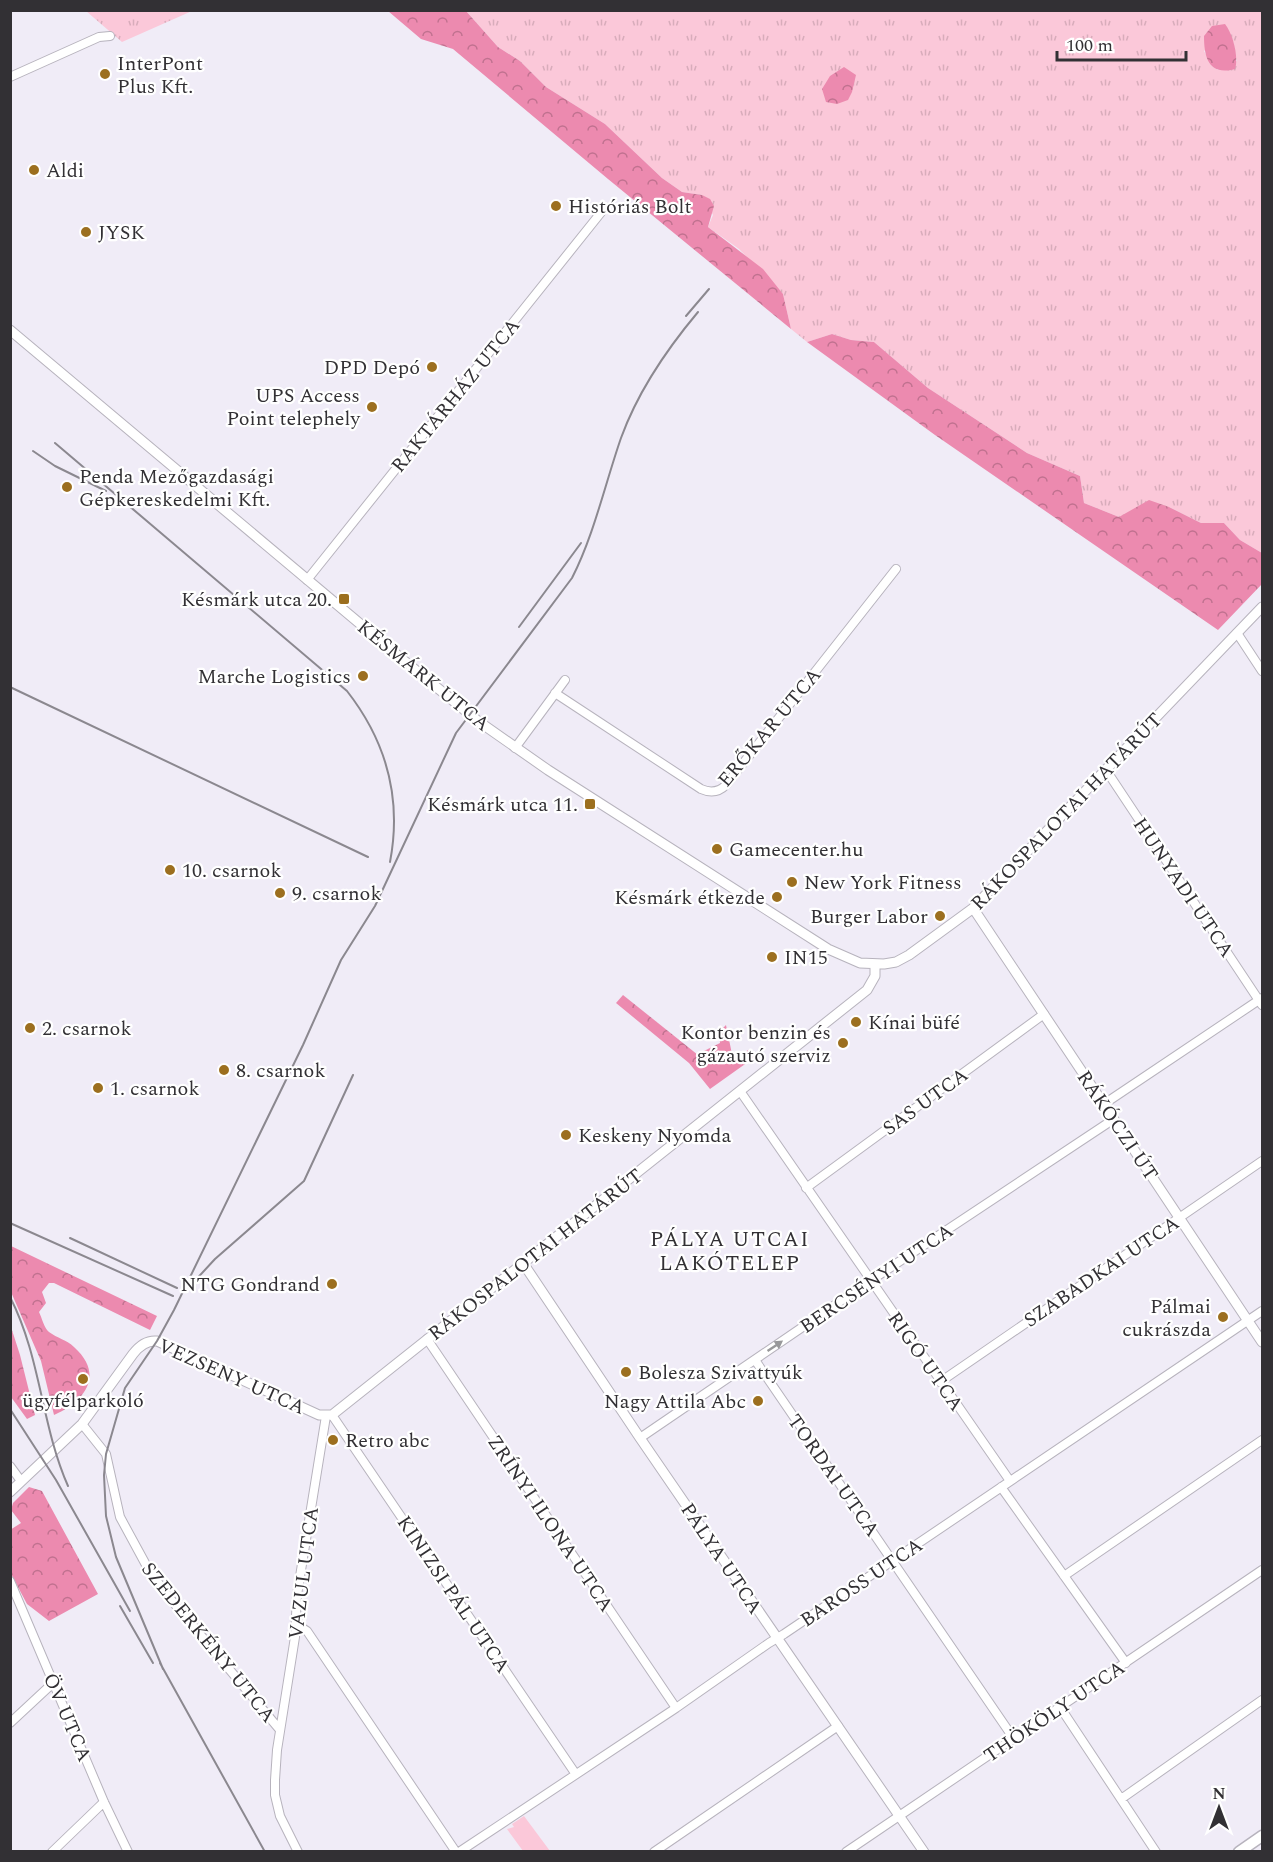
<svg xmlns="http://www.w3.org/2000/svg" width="1273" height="1862" font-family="Spectral,serif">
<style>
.grass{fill:url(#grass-tufts);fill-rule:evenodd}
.forest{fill:url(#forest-crowns)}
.park{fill:#fbc8d9}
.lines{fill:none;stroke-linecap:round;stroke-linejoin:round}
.minor-casing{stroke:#b7b3bd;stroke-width:10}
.tertiary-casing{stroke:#b7b3bd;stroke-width:11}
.secondary-casing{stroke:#b7b3bd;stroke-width:13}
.minor{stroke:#fff;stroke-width:8}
.tertiary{stroke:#fff;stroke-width:9}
.secondary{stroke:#fff;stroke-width:10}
.rail{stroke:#8b888f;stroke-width:2}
.oneway{fill:#98989a}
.poi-dot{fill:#9c6f1f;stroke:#fff;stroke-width:2}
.labels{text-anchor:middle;stroke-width:4.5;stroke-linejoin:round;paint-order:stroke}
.poi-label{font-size:20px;fill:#323034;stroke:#fff;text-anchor:start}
.street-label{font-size:20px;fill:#323034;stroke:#fff}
.neighbourhood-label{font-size:21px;letter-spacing:1.5px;fill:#323034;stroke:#fff}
</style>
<defs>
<pattern id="grass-tufts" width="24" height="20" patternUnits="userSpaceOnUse" patternTransform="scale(1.5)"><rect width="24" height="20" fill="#fbc8d9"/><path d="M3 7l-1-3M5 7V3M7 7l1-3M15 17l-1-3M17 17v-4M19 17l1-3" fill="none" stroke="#d8acbb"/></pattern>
<pattern id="forest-crowns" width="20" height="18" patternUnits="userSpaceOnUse" patternTransform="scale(1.5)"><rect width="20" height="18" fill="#ec8aaf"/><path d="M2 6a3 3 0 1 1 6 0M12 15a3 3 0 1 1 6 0" fill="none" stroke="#c0718f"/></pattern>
</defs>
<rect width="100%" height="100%" fill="#f0ecf7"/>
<!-- grass -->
<path class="grass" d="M86 11H192L122 42Z
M466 11H1262V553L1240 540 1224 523H1201L1169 507 1119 517 1084 503 1080 476 1027 453 928 388 874 342 851 340 832 334 807 342 791 329 783 294 739 249 708 227 713 215 702 195 682 192 662 178 605 124 546 87 520 61 498 47ZM1230 35C1235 43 1234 52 1237 61L1218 70 1212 66 1204 51Z"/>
<!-- forest -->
<path class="forest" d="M388 11H466L498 47 520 61 546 87 605 124 662 178 682 192 702 195 710 199 714 206 708 227 763 269 783 294 791 329 608 179 453 49 421 39Z
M1225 24C1233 34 1239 57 1235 69 1209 76 1204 58 1204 36L1212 26Z
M844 67 856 75 852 92 848 100 837 104 826 102 822 89 830 76Z
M832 334 851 340 874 342 928 388 1027 453 1080 476 1084 503 1119 517 1149 500 1169 507 1201 523H1224L1240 540 1262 553V584L1218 630 935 435 807 342Z
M623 995 703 1059 704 1051 720 1043 719 1032 726 1025 733 1059 750 1049 755 1057 710 1089 689 1063 616 1003Z
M11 1246 157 1316 150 1330 54 1283H49L42 1292 46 1303 39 1312C42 1318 44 1328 49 1332 57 1338 67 1340 74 1347 105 1375 85 1401 54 1415L41 1361 11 1292Z
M11 1327 20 1355 35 1415 27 1419 11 1397Z
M29 1487 42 1491 98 1594 49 1621 27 1604 11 1574 10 1530 21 1523 11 1510 13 1503Z"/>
<!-- park -->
<path class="park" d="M524 1816 550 1851H523L507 1829 514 1827 512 1824Z"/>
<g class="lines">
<defs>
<path id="minor" d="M10 77 99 37 110 36
M307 580 603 210
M1237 633 1262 671
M555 693 701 789C710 793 719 792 726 785L896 569
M515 748 565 680
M1106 770 1262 1005
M740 1091 1010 1481
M1104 1104 1262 998
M806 1188 1044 1014
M427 1339 676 1708
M755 1360 1014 1739
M940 1382 1262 1161
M332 1415 575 1773
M82 1424 106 1454 120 1517 145 1563 163 1590 280 1730
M640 1438 870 1281 1114 1119
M10 1466 21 1481
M1001 1487 1126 1663
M1064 1576 1262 1440
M10 1581 104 1802 128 1852
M296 1624 307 1631 456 1852
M1060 1707 1156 1852
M10 1723 53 1683
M1121 1799 1262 1700
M52 1852 104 1802
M298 1852 280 1816 275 1795V1780L277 1750 295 1637 297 1595 326 1416
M459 1852 676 1708 769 1643 784 1634 1262 1311
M654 1852 838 1726
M846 1852 1262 1570"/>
<path id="tertiary" d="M10 330 402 659 478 721 548 770 828 949 860 963 884 964 896 962 909 955 972 909 1262 607
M973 908 1262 1342
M523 1263 640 1438 924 1852
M10 1492 82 1424 133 1354C139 1346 146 1340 157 1341L319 1415H332L867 990 875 976V964"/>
<path id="secondary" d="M1239 1852 1262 1836"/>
</defs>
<!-- minor casing -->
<use href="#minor" class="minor-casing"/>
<!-- tertiary casing -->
<use href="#tertiary" class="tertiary-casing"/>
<!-- secondary casing -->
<use href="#secondary" class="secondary-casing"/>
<!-- minor -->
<use href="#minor" class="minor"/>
<!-- tertiary -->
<use href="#tertiary" class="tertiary"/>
<!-- secondary -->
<use href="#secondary" class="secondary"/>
<!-- rail -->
<path class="rail" d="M686 316 709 289
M55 443 347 691C386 741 402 799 390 862
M33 451 55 466 106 491
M519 627 581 543
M10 687 368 857
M10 1223 173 1296
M70 1238 177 1288
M191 1285 215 1259 304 1181 353 1075
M10 1297C41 1357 41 1425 68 1486
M10 1409 56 1480 130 1611
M120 1606 153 1663
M160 1663 265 1852
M163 1669 116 1557 106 1516 104 1475 106 1454 125 1388 157 1341 174 1310 303 1045 341 960 375 906 456 733 572 578C594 535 605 484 621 438 638 391 667 349 698 312"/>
</g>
<!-- one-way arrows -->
<defs><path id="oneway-solid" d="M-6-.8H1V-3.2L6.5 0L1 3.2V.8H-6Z" transform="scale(1.5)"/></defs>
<use class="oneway" href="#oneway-solid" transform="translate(775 1346) rotate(-34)"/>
<!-- markers -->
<g class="poi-dot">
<circle cx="105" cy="74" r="6"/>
<circle cx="34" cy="170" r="6"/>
<circle cx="556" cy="206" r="6"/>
<circle cx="86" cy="232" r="6"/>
<circle cx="432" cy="367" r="6"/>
<circle cx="372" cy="407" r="6"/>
<circle cx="67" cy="487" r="6"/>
<rect x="338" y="593" width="12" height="12" rx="3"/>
<circle cx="363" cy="676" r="6"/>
<rect x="584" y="798" width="12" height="12" rx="3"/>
<circle cx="717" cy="849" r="6"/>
<circle cx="170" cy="870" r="6"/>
<circle cx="792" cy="882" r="6"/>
<circle cx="280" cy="893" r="6"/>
<circle cx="777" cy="897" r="6"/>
<circle cx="940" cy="916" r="6"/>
<circle cx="772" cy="957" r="6"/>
<circle cx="856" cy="1022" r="6"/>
<circle cx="30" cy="1028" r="6"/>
<circle cx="843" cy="1043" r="6"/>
<circle cx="224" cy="1070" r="6"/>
<circle cx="98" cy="1088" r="6"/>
<circle cx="566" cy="1135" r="6"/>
<circle cx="332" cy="1284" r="6"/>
<circle cx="1223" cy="1317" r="6"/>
<circle cx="626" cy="1372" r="6"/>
<circle cx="83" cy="1379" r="6"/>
<circle cx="758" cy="1401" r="6"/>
<circle cx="333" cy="1440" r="6"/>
</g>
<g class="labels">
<!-- poi labels -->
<g class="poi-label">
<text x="117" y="70">InterPont<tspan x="117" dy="23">Plus Kft.</tspan></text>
<text x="46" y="177">Aldi</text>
<text x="568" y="213">Históriás Bolt</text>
<text x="98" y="239">JYSK</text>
<text x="420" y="374" text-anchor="end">DPD Depó</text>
<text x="360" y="402" text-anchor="end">UPS Access<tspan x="360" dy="23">Point telephely</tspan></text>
<text x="79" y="483">Penda Mezőgazdasági<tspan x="79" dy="23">Gépkereskedelmi Kft.</tspan></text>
<text x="332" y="606" text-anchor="end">Késmárk utca 20.</text>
<text x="351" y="683" text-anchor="end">Marche Logistics</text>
<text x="578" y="811" text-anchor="end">Késmárk utca 11.</text>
<text x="729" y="856">Gamecenter.hu</text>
<text x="182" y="877">10. csarnok</text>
<text x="804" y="889">New York Fitness</text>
<text x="292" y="900">9. csarnok</text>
<text x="765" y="904" text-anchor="end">Késmárk étkezde</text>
<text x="928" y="923" text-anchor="end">Burger Labor</text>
<text x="784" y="964">IN15</text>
<text x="868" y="1029">Kínai büfé</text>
<text x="42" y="1035">2. csarnok</text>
<text x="831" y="1039" text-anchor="end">Kontor benzin és<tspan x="831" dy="23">gázautó szerviz</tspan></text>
<text x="236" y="1077">8. csarnok</text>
<text x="110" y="1095">1. csarnok</text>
<text x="578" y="1142">Keskeny Nyomda</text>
<text x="320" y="1291" text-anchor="end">NTG Gondrand</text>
<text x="1211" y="1313" text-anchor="end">Pálmai<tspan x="1211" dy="23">cukrászda</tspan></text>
<text x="638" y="1379">Bolesza Szivattyúk</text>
<text x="83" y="1407" text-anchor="middle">ügyfélparkoló</text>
<text x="746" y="1408" text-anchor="end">Nagy Attila Abc</text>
<text x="345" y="1447">Retro abc</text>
</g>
<!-- street labels -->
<g class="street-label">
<text transform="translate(455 395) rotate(-51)" y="7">RAKTÁRHÁZ UTCA</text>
<text transform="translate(424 675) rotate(39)" y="7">KÉSMÁRK UTCA</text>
<text transform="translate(769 727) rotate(-50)" y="7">ERŐKAR UTCA</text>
<text transform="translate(1066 811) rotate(-46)" y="7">RÁKOSPALOTAI HATÁRÚT</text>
<text transform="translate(1184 887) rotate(56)" y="7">HUNYADI UTCA</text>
<text transform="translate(925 1101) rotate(-36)" y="7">SAS UTCA</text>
<text transform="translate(1118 1125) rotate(56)" y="7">RÁKÓCZI ÚT</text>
<text transform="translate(535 1254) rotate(-38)" y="7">RÁKOSPALOTAI HATÁRÚT</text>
<text transform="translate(1101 1271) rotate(-34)" y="7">SZABADKAI UTCA</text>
<text transform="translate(876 1278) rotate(-34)" y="7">BERCSÉNYI UTCA</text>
<text transform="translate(926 1361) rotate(55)" y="7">RIGÓ UTCA</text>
<text transform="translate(232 1376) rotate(24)" y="7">VEZSENY UTCA</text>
<text transform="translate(834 1475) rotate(55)" y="7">TORDAI UTCA</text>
<text transform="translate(551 1523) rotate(56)" y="7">ZRÍNYI ILONA UTCA</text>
<text transform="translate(722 1558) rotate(56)" y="7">PÁLYA UTCA</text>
<text transform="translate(303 1573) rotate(-83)" y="7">VAZUL UTCA</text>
<text transform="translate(861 1582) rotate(-34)" y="7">BAROSS UTCA</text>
<text transform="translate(454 1594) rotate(56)" y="7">KINIZSI PÁL UTCA</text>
<text transform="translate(209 1642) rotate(51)" y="7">SZEDERKÉNY UTCA</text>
<text transform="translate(1054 1711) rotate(-34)" y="7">THÖKÖLY UTCA</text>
<text transform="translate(68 1717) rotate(67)" y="7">ÖV UTCA</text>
</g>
<!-- neighbourhood labels -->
<g class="neighbourhood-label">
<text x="730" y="1246">PÁLYA UTCAI<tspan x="730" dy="24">LAKÓTELEP</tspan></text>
</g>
</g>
<!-- border -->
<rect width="1273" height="1862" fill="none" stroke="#323034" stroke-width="24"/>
<!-- north arrow -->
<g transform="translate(1219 1808)" stroke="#ffffff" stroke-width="4.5" paint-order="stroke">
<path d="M0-4.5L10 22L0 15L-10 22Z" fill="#323034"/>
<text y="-9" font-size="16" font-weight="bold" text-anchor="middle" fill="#323034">N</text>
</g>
<!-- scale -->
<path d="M1057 51v9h129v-9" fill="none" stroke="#323034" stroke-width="3"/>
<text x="1066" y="51" font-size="18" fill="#323034" stroke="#ffffff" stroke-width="4.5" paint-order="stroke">100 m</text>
</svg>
